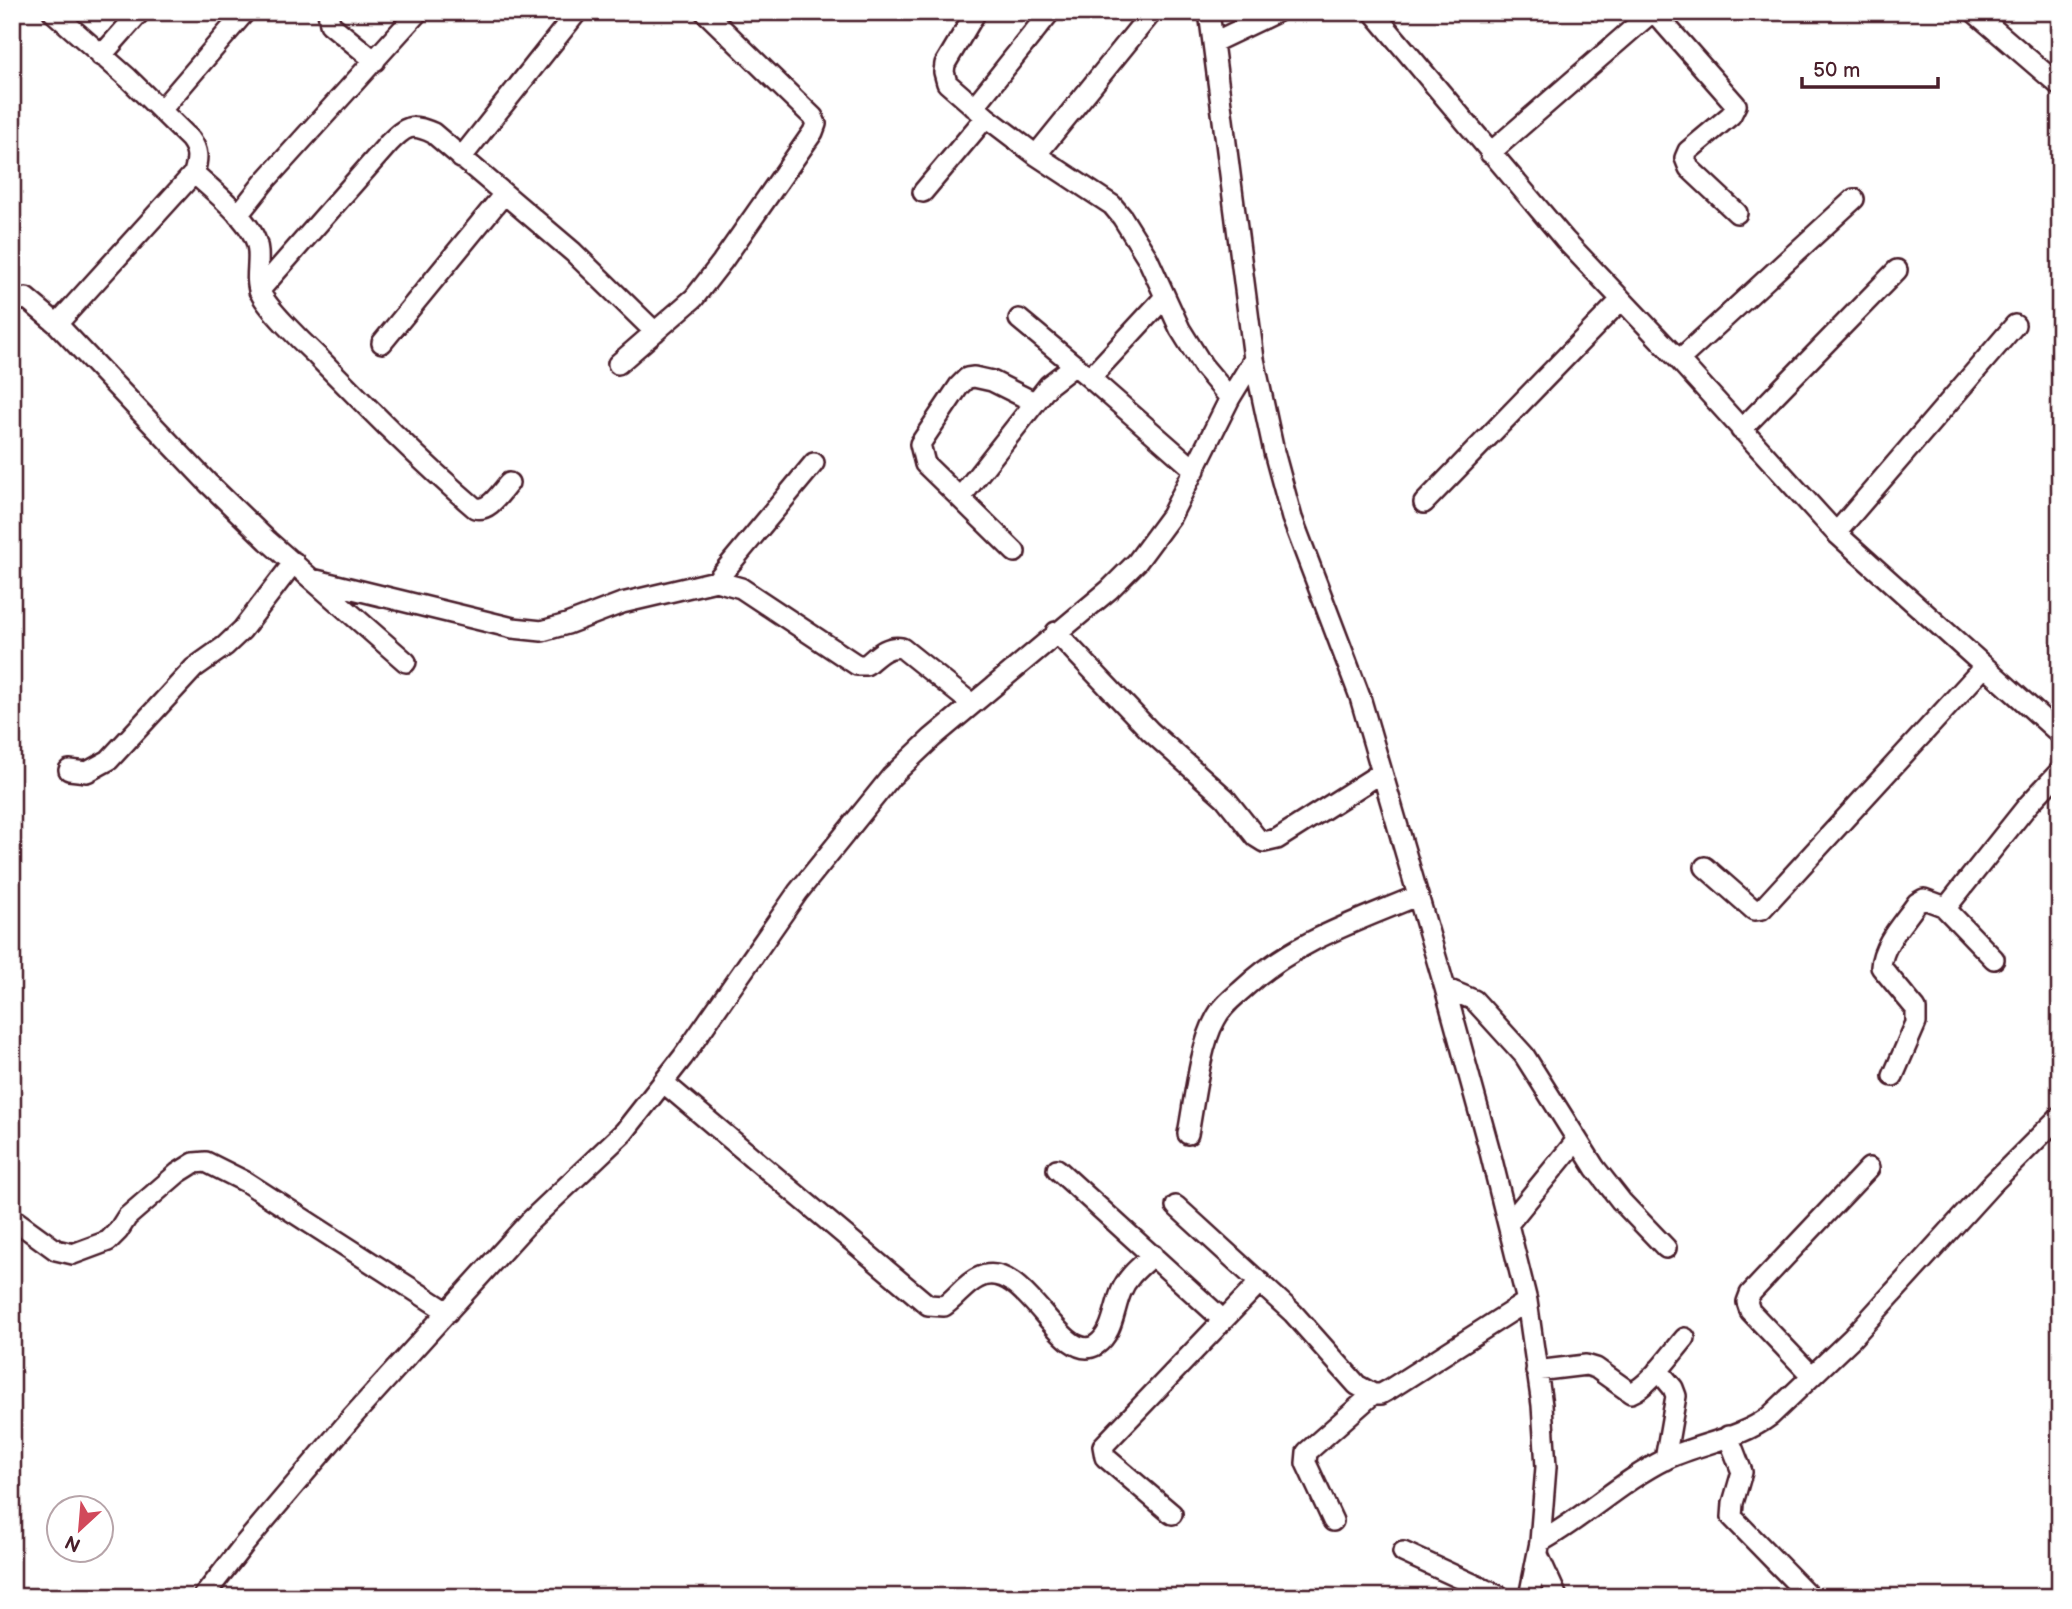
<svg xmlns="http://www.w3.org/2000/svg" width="2072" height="1609" font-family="'Balsamiq Sans',sans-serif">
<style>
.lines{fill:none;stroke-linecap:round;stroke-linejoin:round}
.minor-casing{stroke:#4a1f2b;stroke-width:24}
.minor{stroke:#fff;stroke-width:19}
</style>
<rect width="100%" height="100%" fill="#fff"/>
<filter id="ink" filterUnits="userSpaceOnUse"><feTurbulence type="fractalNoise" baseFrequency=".0143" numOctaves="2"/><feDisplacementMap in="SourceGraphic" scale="14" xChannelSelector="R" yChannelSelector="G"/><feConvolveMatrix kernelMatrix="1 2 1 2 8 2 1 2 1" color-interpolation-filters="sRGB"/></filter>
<g filter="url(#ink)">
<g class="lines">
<defs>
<path id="minor" d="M53 12 128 78 190 139C199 151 198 159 194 173L57 324
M328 12 330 24 375 61
M976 12 945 64 944 72 947 83 986 117 1036 155 1112 205 1122 217 1147 257 1180 329 1203 366 1230 398
M1209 12 1254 359 1274 452 1292 518 1360 697 1445 988 1489 1148 1527 1301 1542 1405 1546 1467 1540 1542 1529 1597
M1373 12 1565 240 1679 360 1836 533 2060 734
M1654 12 1736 105 1731 115 1688 151 1685 158 1689 168 1737 213
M1974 12 2060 86
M1214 42 1277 12
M101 56 140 12
M974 107 1050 12
M161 110 245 12
M1490 153 1652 12
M1036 155 1152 12
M461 158 577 12
M194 173C212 190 252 221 257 245 261 259 254 279 260 292 267 308 303 343 317 356 368 408 419 460 475 508 489 512 500 493 509 483
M923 192 986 117
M238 215 265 181 418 12
M259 291 389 143C406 126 411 123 433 133L573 252 655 332
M12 303 26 298 57 324 208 483 268 541 406 662
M1019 319 1090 378 1165 297
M382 343 504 194
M1679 360 1854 199
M618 364 694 298 722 262 813 132 816 124 813 117 705 12
M1090 378 1195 470
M1741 430 1897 270
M960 498 925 464 920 444 959 386 967 378 974 377 992 381 1034 402
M1424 503 1621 300
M1836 533 2015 325
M1015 552 960 498 1049 385 1075 365
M312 579 513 628 542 631 567 624 622 603 716 581 741 588 857 665H866C877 656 886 645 902 648L972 704
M716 581 814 463
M1056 632 1150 731 1225 798 1256 837 1264 842 1277 839 1381 773
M69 770 87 772 109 760 194 668 225 646 242 630 294 562
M1705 867 1754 910 1762 909 1984 667
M1943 906 1994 959
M1445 988 1474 1000 1524 1055 1595 1168 1621 1201 1666 1248
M1893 1076 1916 1023V1009L1881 967C1882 944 1905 921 1917 903L1924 899 1943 906 1949 904 2028 805 2060 771
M664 1083 928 1305 944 1306C956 1298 965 1284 978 1278 1024 1254 1061 1367 1096 1345 1113 1334 1114 1308 1121 1292 1127 1276 1141 1266 1153 1255
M1188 1134C1194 1103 1200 1046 1215 1020 1221 1007 1233 998 1244 988 1293 942 1355 922 1417 896
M1057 1169 1223 1320
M1176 1206 1293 1313 1357 1385 1373 1394H1381L1390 1389 1526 1302
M12 1218 56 1250 73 1254 108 1241 118 1231 127 1217 178 1173 194 1163 206 1162 246 1182 448 1312
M1509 1223 1576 1141
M1658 1370 1673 1388 1676 1396 1665 1460
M1536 1371 1586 1365 1596 1368 1631 1393C1650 1385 1671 1354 1685 1338
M1812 1376 1750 1311 1747 1302 1750 1294 1869 1168
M1728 1436 1742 1472 1733 1503 1732 1517 1810 1597
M1172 1514 1105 1457 1103 1446 1260 1282
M1333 1521 1306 1463 1307 1452 1373 1394
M1540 1542C1584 1518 1621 1481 1666 1459 1700 1443 1740 1439 1770 1416L1852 1338 1992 1184 2060 1116
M1403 1552 1501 1597
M1538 1555 1557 1597
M203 1597 242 1547 353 1416 529 1222 624 1132 683 1057 798 892 891 777 932 738 1109 590 1137 562 1171 516 1230 398 1254 359"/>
</defs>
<!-- minor casing -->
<use href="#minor" class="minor-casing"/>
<!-- minor -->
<use href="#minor" class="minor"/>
</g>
</g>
<!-- margin -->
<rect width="2072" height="1609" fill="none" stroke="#fff" stroke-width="42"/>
<rect x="21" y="21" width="2030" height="1567" fill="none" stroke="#4a1f2b" stroke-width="2.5" filter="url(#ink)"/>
<!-- north arrow -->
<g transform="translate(80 1529) rotate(206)"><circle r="33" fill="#ffffff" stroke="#b7a5aa" stroke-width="2"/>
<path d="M0-5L12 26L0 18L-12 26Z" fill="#d1495b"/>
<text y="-10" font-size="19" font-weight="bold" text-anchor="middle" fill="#4a1f2b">N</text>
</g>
<!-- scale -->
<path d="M1802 77v10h136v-10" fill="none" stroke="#4a1f2b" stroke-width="3.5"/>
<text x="1813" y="77" font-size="21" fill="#4a1f2b" stroke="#ffffff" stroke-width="5" paint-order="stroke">50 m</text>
</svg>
